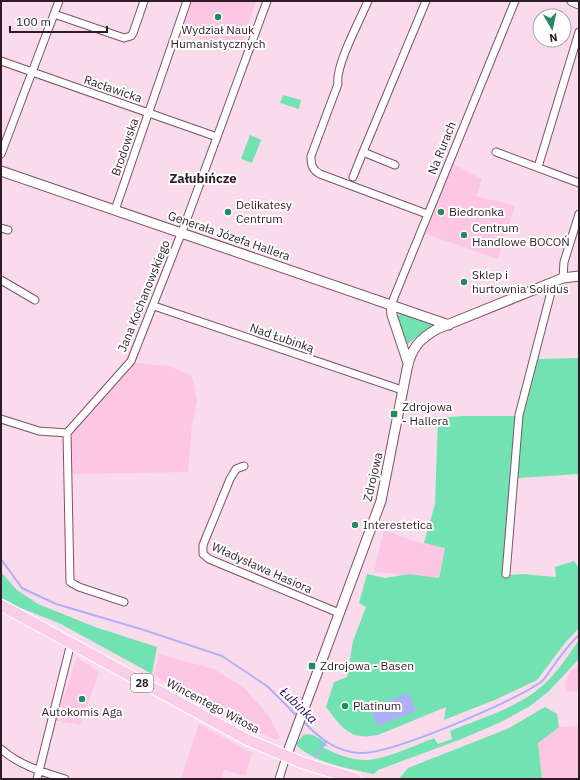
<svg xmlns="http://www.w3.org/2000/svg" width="580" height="780" font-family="'IBM Plex Sans',sans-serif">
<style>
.built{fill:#fdc6e5}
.green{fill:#72e2b2}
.water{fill:#aeaff9}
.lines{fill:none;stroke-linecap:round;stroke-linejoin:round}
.stream{stroke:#aeaff9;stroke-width:2}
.minor-casing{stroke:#7b526a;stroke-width:9}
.tertiary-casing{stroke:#7b526a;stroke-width:11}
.primary-casing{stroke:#fff;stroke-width:13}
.minor{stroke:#fff;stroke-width:7}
.tertiary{stroke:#fff;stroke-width:9}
.primary{stroke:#facee8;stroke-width:11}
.poi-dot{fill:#258a64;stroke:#fff;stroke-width:1.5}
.labels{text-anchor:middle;stroke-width:4;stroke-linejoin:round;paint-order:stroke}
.shield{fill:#fff;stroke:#6d6168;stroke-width:1}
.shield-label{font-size:11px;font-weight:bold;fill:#2e1d27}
.poi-label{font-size:12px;fill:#2e1d27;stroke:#fff;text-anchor:start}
.street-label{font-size:12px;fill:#2e1d27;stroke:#fff}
.neighbourhood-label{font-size:13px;font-weight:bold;fill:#2e1d27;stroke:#fff}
.water-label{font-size:13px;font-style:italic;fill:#2a0977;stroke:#fff}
</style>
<rect width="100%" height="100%" fill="#f9dbec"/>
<!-- built -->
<path class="built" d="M192 1H256L240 49 181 33Z
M453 164 482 179 476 196 515 206 498 259 423 233Z
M135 363 169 366 192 376 197 401 192 425 188 472 71 474 72 434Z
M384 530 416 542 445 547 439 578 374 572Z
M159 654 214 669 244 688 269 716 280 738 276 740 209 708 154 675Z
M77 657 99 672 80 725 56 721Z
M579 664V691L568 692 565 685 570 672Z
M199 724 252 753 245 776 224 770 221 779H181Z
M579 726V779H542L538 743 559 727Z"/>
<!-- green -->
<path class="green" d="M283 95 301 100 299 109 280 103Z
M250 135 261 140 252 163 241 159Z
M401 312 435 324 434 327 424 331 408 344 406 343 397 317Z
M579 358V474L518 478 522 415 535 359Z
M462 416H516L509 575 523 574 556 577 555 567 574 561 579 568V628L565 643 537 680 497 699 444 720 446 707 378 735C349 741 342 727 326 707L334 682 347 677 353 641 366 607 359 603 367 574 385 578 409 574 439 578 445 548 424 543 435 504 438 418Z
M1 572 17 590 38 604 95 627 157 647 152 674 59 623 13 605 1 598Z
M579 640V659L548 692 530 706 501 722 459 740 378 770 374 774C347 768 320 765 297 746V743L303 735C312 732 322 739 327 746L322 747C336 754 353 761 369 760 388 758 416 745 434 738L438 744 452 739 450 731C479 719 510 710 536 691 553 679 567 657 579 640Z
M545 707 557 714 559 727 538 743 542 779H399L408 768 507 729Z"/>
<!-- water -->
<path class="water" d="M409 693 416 711 378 726 370 708Z"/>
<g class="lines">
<!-- stream -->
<path class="stream" d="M1 559 22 588 56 604 144 630 222 656 267 686 298 717
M303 721C319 738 336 752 360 753 390 755 515 701 541 682 546 678 550 670 554 665 562 654 569 644 579 635
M315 757 326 741"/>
<defs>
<path id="minor" d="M368 1C360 20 335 66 338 84L311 156C311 164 312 170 320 174L427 214
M54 14 124 38 131 36 133 33 144 1
M1 61 217 137
M496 152 579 183
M1 154 59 1
M395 165 363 152 426 1
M538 167 579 32
M353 177 363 152
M115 210 187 1
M1 228 8 230
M566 277 563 278 564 262 579 214
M1 280 35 300
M391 305 515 1
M154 306 402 390
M1 419 39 431 67 433
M244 466 236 469 230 479 203 545V554L209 559 339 613
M506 574 519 415 550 296 547 284
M124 602 79 587 70 582 67 433 131 361 185 224 267 1
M1 749C19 765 42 772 65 779
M37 779 71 643
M279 779 286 757"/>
<path id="tertiary" d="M572 1 579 4
M1 171 449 325
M391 305 392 315 408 363
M286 757 381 501 407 369C411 349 419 339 437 329L563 278 579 276"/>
<path id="primary" d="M1 605 248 740 303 763 356 779"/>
</defs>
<!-- minor casing -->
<use href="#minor" class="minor-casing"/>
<!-- tertiary casing -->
<use href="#tertiary" class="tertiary-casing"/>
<!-- primary casing -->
<use href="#primary" class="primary-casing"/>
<!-- minor -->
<use href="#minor" class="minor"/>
<!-- tertiary -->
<use href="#tertiary" class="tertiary"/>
<!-- primary -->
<use href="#primary" class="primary"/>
</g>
<!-- markers -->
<g class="poi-dot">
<circle cx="218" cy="17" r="4"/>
<circle cx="228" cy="212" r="4"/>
<circle cx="441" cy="212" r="4"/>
<circle cx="464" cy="235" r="4"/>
<circle cx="464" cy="282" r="4"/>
<rect x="390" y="410" width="8" height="8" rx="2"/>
<circle cx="355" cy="525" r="4"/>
<rect x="308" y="662" width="8" height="8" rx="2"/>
<circle cx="82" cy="699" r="4"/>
<circle cx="345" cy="706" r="4"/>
</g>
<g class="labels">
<!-- shield labels -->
<rect class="shield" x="131" y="674" width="22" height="18" rx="3"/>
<g class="shield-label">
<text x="142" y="687">28</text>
</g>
<!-- poi labels -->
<g class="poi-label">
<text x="218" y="34" text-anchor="middle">Wydział Nauk<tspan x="218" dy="14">Humanistycznych</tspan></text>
<text x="236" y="209">Delikatesy<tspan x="236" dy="14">Centrum</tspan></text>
<text x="449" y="216">Biedronka</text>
<text x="472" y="232">Centrum<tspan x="472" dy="14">Handlowe BOCOŃ</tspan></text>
<text x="472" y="279">Sklep i<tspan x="472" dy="14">hurtownia Solidus</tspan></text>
<text x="402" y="411">Zdrojowa<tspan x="402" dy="14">- Hallera</tspan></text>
<text x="363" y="529">Interestetica</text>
<text x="320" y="670">Zdrojowa - Basen</text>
<text x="353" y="710">Platinum</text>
<text x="82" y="716" text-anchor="middle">Autokomis Aga</text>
</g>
<!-- street labels -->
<g class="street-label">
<text transform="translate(113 89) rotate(19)" y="4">Racławicka</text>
<text transform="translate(125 147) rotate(-71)" y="4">Brodowska</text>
<text transform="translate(442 148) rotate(-68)" y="4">Na Rurach</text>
<text transform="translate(229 236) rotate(19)" y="4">Generała Józefa Hallera</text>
<text transform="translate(144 296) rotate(-68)" y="4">Jana Kochanowskiego</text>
<text transform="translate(282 338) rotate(19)" y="4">Nad Łubinką</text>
<text transform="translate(373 477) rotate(-77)" y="4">Zdrojowa</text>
<text transform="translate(262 568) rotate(24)" y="4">Władysława Hasiora</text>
<text transform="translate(213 706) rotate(28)" y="4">Wincentego Witosa</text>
</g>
<!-- neighbourhood labels -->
<g class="neighbourhood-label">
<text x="203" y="183">Załubińcze</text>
</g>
<!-- water labels -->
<g class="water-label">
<text transform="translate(299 705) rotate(44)" y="5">Łubinka</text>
</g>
</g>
<!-- border -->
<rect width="580" height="780" fill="none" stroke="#2e1d27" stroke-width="4"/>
<!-- north arrow -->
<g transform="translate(552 28) rotate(171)"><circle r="19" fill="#ffffff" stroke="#aba5a9"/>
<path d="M0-3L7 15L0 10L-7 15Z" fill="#258a64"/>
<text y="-6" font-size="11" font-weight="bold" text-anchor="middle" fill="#2e1d27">N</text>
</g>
<!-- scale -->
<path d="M10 26v6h97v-6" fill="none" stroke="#2e1d27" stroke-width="2"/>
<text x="16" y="26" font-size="12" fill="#2e1d27" stroke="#ffffff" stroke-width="3" paint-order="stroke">100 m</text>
</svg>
